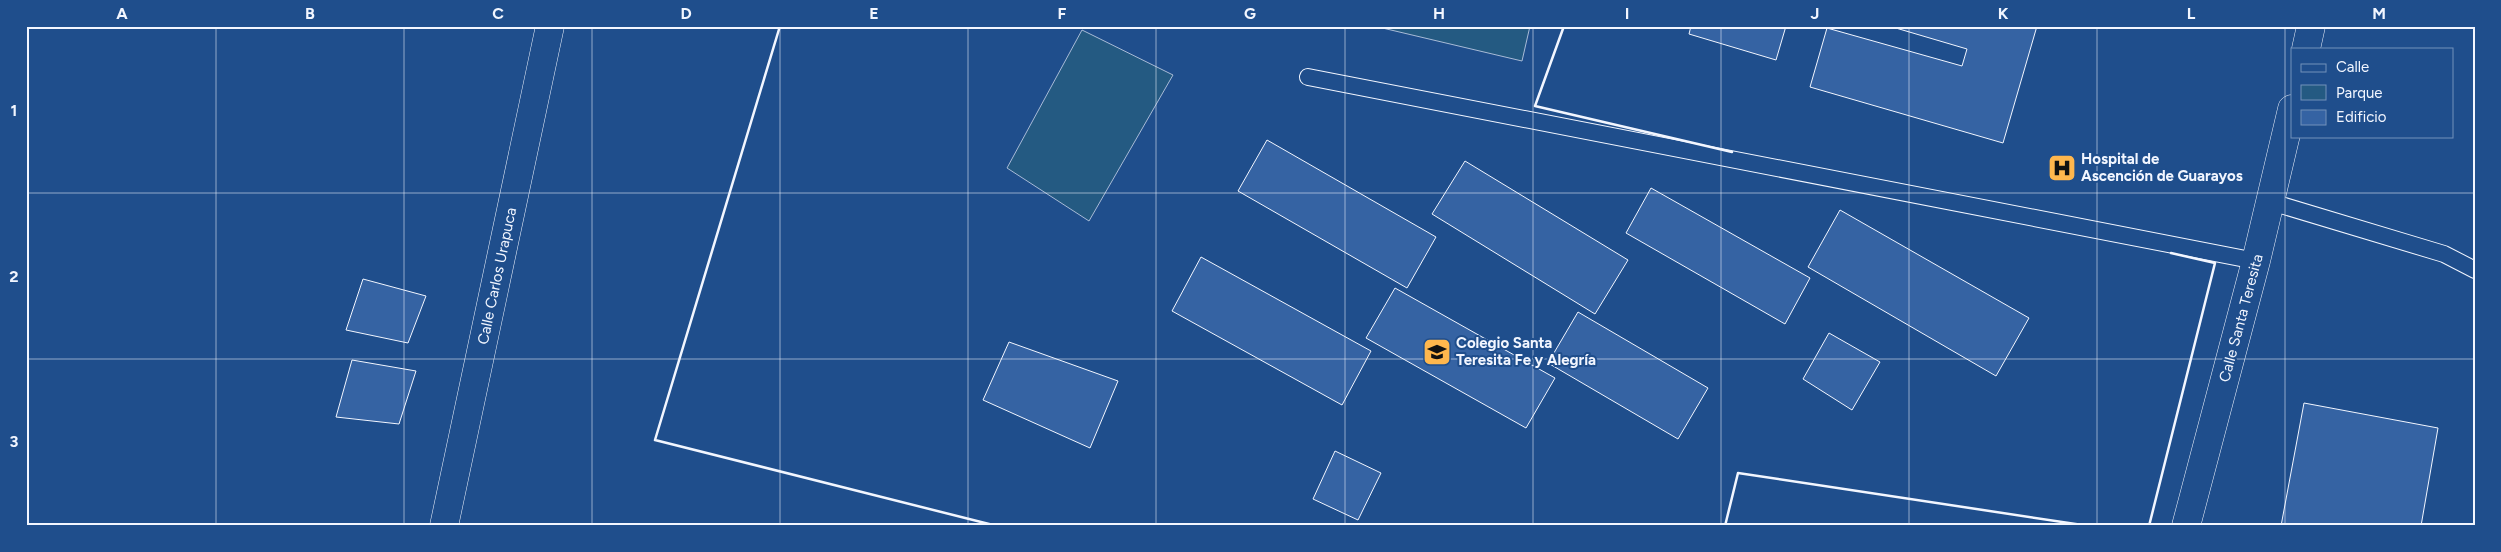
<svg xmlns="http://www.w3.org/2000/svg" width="2501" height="552" font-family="Figtree,sans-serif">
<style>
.green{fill:#245a82;stroke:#a8bbd7}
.building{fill:#3563a3;stroke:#f2f6ff}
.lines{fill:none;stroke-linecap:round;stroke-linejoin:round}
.service-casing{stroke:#f2f6ff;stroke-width:18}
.minor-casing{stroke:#f2f6ff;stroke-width:29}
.tertiary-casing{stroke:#f2f6ff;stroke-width:29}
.service{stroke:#1f4e8c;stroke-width:16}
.minor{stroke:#1f4e8c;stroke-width:28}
.tertiary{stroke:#1f4e8c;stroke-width:28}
.wall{stroke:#f2f6ff;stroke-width:2.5}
.grid{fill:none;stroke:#f2f6ff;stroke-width:1;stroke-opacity:0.55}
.labels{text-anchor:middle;stroke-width:4;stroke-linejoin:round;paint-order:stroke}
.poi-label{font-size:15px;font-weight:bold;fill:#f2f6ff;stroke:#1f4e8c;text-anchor:start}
.street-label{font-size:15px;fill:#f2f6ff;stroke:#1f4e8c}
.neatline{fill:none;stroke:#f2f6ff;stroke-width:2}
.grid-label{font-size:16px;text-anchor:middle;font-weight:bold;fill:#f2f6ff}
</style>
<rect width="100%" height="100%" fill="#1f4e8c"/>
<!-- green -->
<path class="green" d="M1374 26H1530L1522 61Z
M1082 30 1173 75 1089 221 1007 168Z"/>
<!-- building -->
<path class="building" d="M1691 26H1786L1776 60 1689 34Z
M1889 26H2037L2003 143 1810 87 1827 28 1962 66 1967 49Z
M1267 140 1436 237 1407 288 1238 191Z
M1465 161 1628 260 1595 314 1432 214Z
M1651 188 1810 278 1785 324 1626 233Z
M1840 210 2029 318 1996 376 1808 267Z
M1201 257 1371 351 1342 405 1172 311Z
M363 279 426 296 408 343 346 330Z
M1395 288 1555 378 1526 428 1366 338Z
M1578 312 1708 388 1678 439 1548 363Z
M1829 333 1880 362 1852 410 1803 379Z
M1009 342 1118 381 1090 448 983 400Z
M352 360 416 371 399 424 336 417Z
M2304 403 2438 428 2421 526H2281Z
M1335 451 1381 473 1358 520 1313 499Z"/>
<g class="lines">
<defs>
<path id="service" d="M1308 77 2256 261
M2271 202 2444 254 2475 270"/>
<path id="minor" d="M444 526 550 26"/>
<path id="tertiary" d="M2306 49 2311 26
M2186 526 2256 261 2292 109"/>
</defs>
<!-- service casing -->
<use href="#service" class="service-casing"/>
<!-- minor casing -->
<use href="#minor" class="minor-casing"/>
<!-- tertiary casing -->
<use href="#tertiary" class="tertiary-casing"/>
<!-- service -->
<use href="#service" class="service"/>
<!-- minor -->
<use href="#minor" class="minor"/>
<!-- tertiary -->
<use href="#tertiary" class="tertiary"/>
<!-- wall -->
<path class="wall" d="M780 26 655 440 997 526
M1564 26 1535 106 1732 152
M1725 526 1738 473 2089 526
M2149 526 2215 263 2171 253"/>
</g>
<!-- grid -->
<path class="grid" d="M216 26V526M404 26V526M592 26V526M780 26V526M968 26V526M1156 26V526M1345 26V526M1533 26V526M1721 26V526M1909 26V526M2097 26V526M2285 26V526M26 193H2475M26 359H2475"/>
<!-- icons -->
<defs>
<symbol id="hospital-square" viewBox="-11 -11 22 22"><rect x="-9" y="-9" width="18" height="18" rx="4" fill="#ffb74d" stroke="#1f4e8c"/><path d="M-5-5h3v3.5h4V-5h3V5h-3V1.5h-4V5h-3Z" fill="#111"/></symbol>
<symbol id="school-square" viewBox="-11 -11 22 22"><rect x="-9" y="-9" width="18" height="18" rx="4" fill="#ffb74d" stroke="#1f4e8c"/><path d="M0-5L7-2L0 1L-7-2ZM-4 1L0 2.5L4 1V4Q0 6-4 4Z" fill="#111"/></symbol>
</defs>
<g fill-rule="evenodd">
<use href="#hospital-square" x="2046" y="152" width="32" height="32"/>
<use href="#school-square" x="1421" y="336" width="32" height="32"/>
</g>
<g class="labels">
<!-- poi labels -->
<g class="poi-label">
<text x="2081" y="164">Hospital de<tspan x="2081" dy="17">Ascención de Guarayos</tspan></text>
<text x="1456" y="348">Colegio Santa<tspan x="1456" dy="17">Teresita Fe y Alegría</tspan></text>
</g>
<!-- street labels -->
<g class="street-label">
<text transform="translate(497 276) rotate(-78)" y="5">Calle Carlos Urapuca</text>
<text transform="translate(2241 318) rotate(-75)" y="5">Calle Santa Teresita</text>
</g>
</g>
<!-- border -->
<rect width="2501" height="552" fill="none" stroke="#1f4e8c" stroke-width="55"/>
<!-- legend -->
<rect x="2291" y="48" width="162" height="90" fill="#1f4e8c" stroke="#7391ba"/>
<rect x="2301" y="64" width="25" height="8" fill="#1f4e8c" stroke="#7391ba"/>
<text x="2336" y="72" font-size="15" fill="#f2f6ff">Calle</text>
<rect x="2301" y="85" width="25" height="15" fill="#245a82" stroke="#7391ba"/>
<text x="2336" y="98" font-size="15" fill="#f2f6ff">Parque</text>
<rect x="2301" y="110" width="25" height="15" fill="#3563a3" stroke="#7391ba"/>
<text x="2336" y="122" font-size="15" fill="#f2f6ff">Edificio</text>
<rect x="28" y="28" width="2446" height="496" class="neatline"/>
<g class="grid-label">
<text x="122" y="19">A</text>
<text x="310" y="19">B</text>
<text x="498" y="19">C</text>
<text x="686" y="19">D</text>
<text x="874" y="19">E</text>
<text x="1062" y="19">F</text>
<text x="1250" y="19">G</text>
<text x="1439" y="19">H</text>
<text x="1627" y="19">I</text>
<text x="1815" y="19">J</text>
<text x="2003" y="19">K</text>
<text x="2191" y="19">L</text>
<text x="2379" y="19">M</text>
<text x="14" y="116">1</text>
<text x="14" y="282">2</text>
<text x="14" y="447">3</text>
</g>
</svg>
